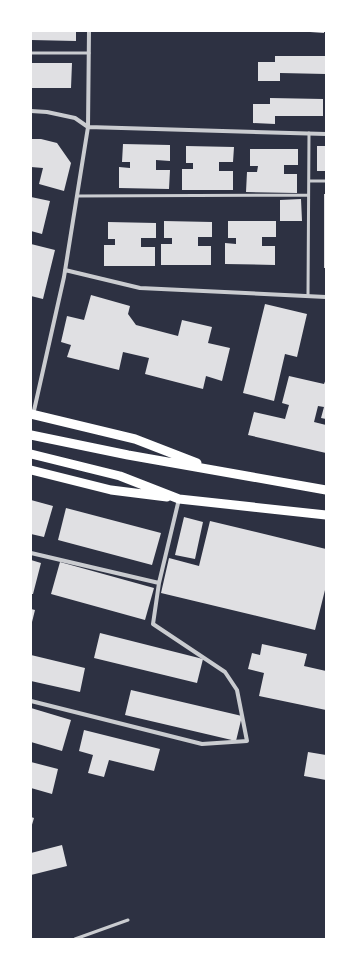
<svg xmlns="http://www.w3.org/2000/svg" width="357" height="970" font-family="Jost,sans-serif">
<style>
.building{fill:#e0e0e3}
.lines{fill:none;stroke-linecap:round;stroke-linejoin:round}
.service{stroke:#caccd0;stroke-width:3}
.minor{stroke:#caccd0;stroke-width:4}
.primary{stroke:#fff;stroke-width:9}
</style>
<rect width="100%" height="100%" fill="#2d3142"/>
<!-- building -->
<path class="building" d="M31 31H76V41L31 40Z
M310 31H324V33L310 32Z
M275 56H326V74L280 73V81H258V62H275Z
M31 63H72L71 88H31Z
M270 98 323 99V116H275V124L253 123V104H270Z
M31 139H41L57 143 71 163 64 191 39 184 43 168 31 167Z
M123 144 170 145V161L156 160V170H170L169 189 119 188V167L130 168V162H122Z
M186 146 234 147 233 162H219V171H233V190H182V169H193V163H186Z
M317 146H326V171H317Z
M250 149H298V165H284V174H297V193L246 192 247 172H257L258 166H250Z
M324 194H326V268H324Z
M31 197 50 201 42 234 31 231Z
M301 199 302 221H280V200Z
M164 221 212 222V237H198V246H211V265H161V244H172V238H164Z
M228 221H276V237H262V246H275V265L225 264V243L236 244V238H228Z
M108 222 156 223V238H141V247H155V266H104V245H115V239H108Z
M31 244 55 250 43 299 31 296Z
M91 295 130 306 128 314 136 325 178 336 182 320 212 327 208 343 230 348 222 381 206 376 203 389 145 374 149 358 123 352 119 370 67 357 71 345 61 342 67 316 84 320Z
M265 304 307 314 297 357 285 354 274 401 243 393Z
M289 376 324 384 326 379V419L321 418 324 407 318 406 314 422 326 425V453L248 435 254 412 285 419 289 405 282 403Z
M31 500 53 506 44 537 31 534Z
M66 508 161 533 152 565 58 540Z
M184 517 203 522 195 559 175 555Z
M210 521 326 549V586L315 630 161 593 169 558 199 566Z
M31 560 41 563 33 594H31Z
M60 562 154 588 145 620 51 594Z
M31 609 35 610 32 622H31Z
M100 633 203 659 197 683 94 658Z
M262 644 307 654 304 666 326 671V710L259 696 264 673 248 669 252 653 260 655Z
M31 655 85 668 80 692 31 681Z
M131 690 242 716 236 741 125 715Z
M31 708 71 720 62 751 31 742Z
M84 730 160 749 154 771 109 760 104 777 88 773 93 755 79 751Z
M308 752 326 755V780L304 776Z
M31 762 58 769 52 794 31 788Z
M31 817 34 818 31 828Z
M62 845 67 866 31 875V853Z"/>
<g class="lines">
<!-- service -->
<path class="service" d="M31 53H89
M309 181H326
M77 196 308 195
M308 296 309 133
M75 939 128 920"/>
<!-- minor -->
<path class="minor" d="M31 111 47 112 75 118 88 127 326 134
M65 270 140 288 326 297
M33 415 64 277 88 127 89 31
M31 553 159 583
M31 701 202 744 247 741 237 690 225 672 153 624 159 583 179 499"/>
<!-- primary -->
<path class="primary" d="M31 414 135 439 197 463
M31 435 128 455 326 490
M31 454 120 476 179 499 326 515
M31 470 111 490 167 497"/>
</g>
<!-- border -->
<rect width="357" height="970" fill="none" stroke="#ffffff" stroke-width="64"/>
</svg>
